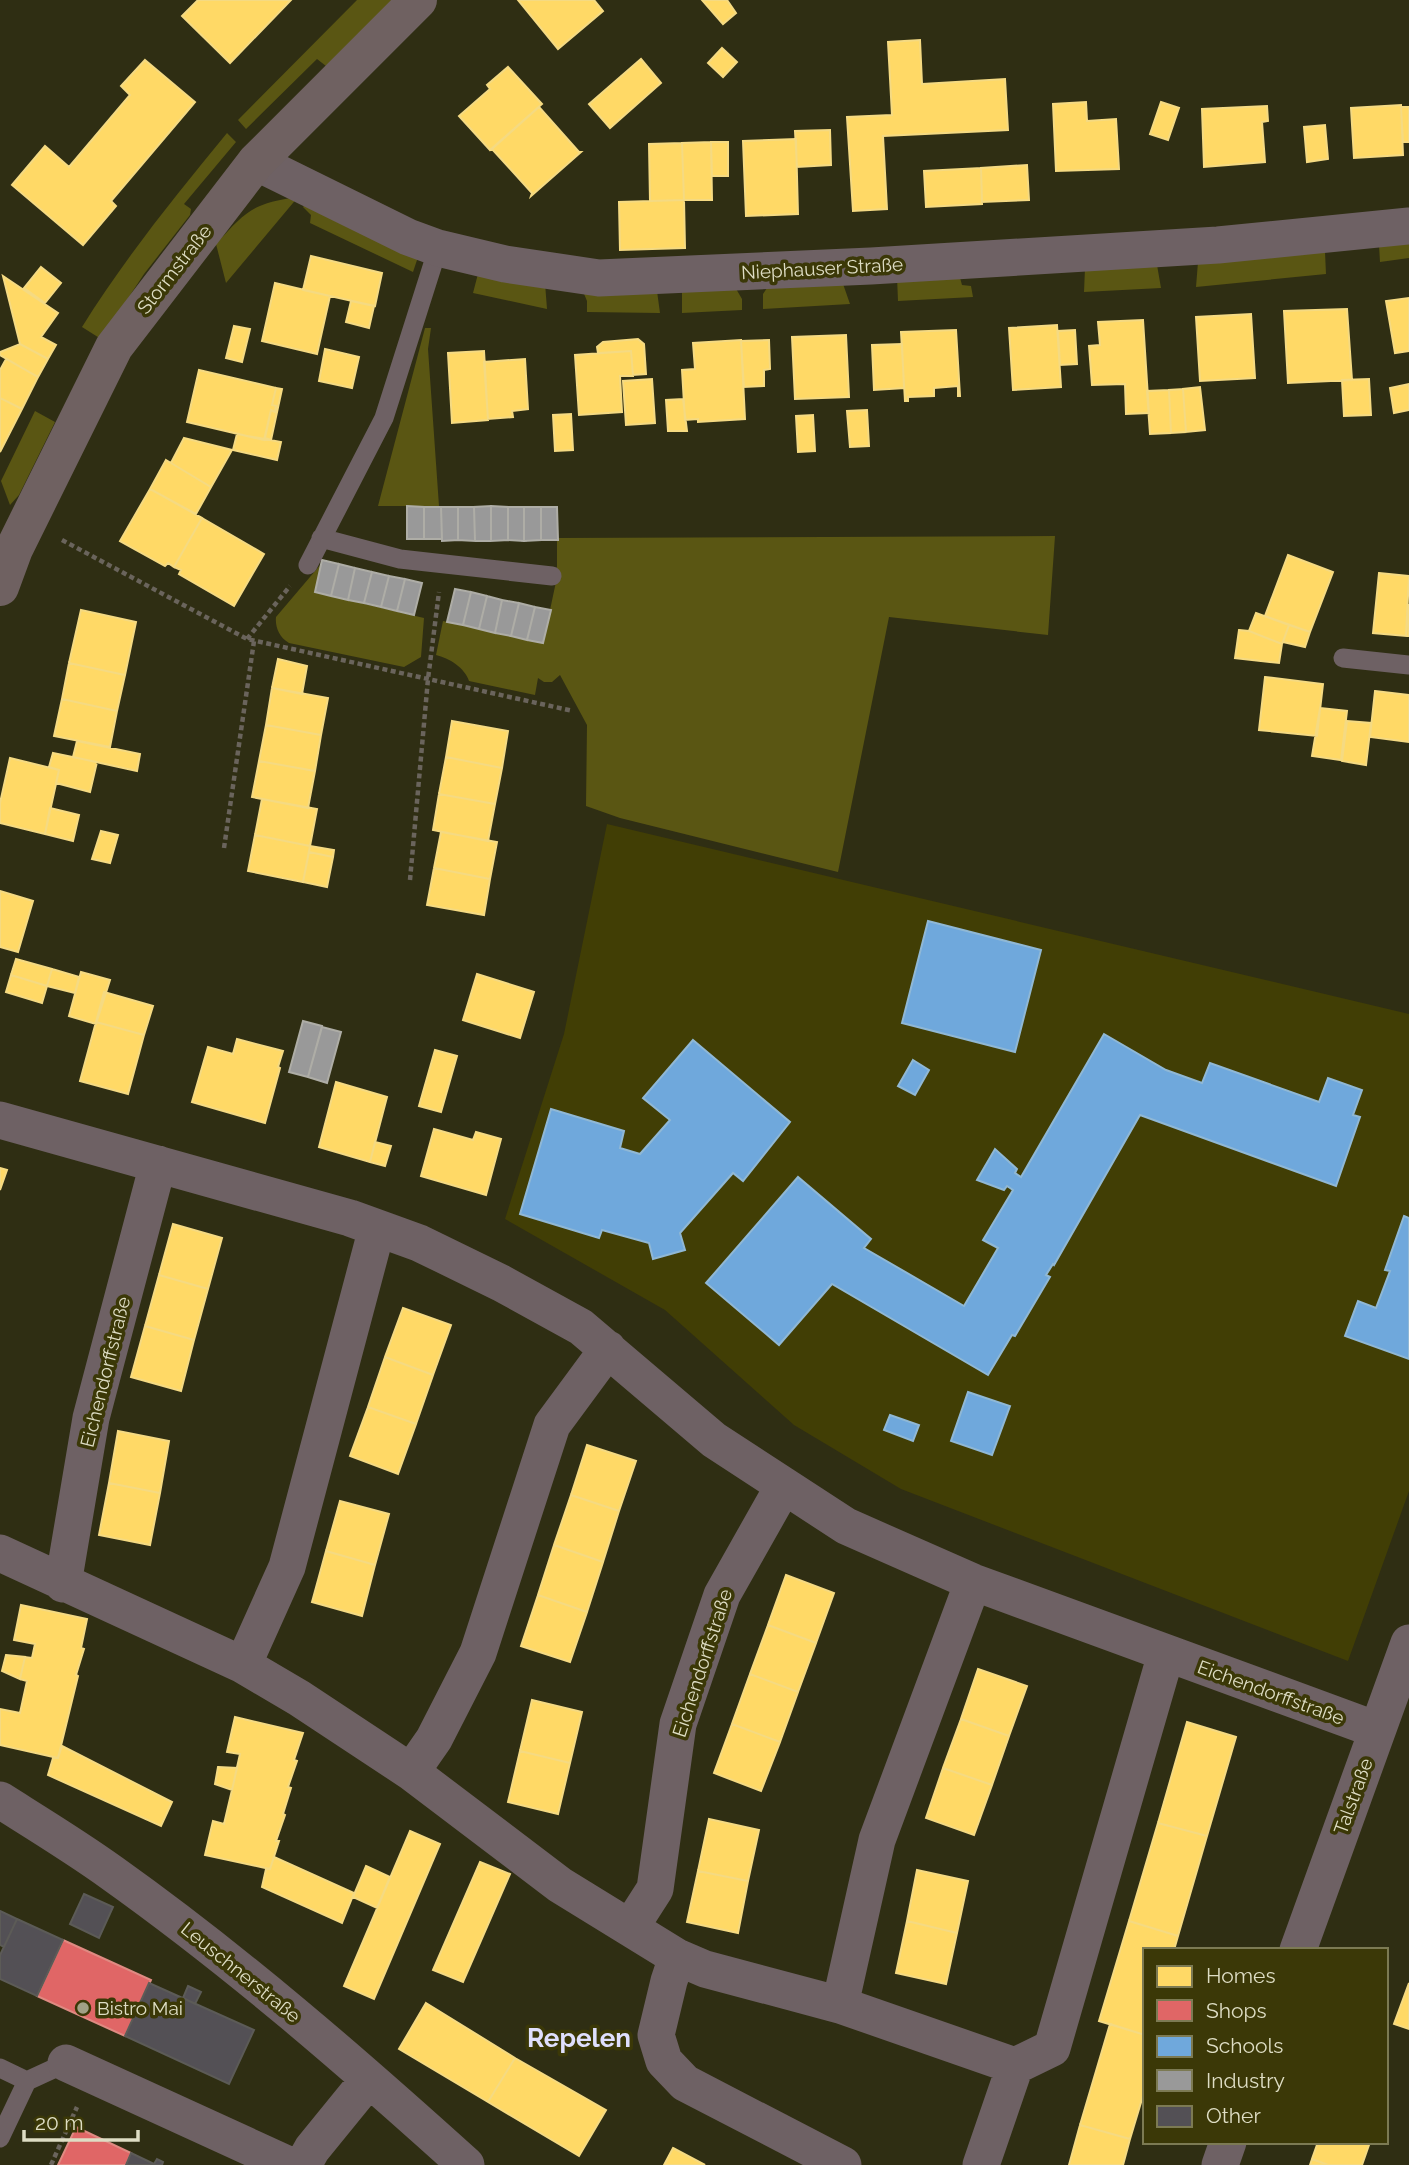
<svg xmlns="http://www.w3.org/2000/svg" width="1409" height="2165" font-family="Raleway,sans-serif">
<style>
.built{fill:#413e05}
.green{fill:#5a5613}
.homes{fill:#ffd966;stroke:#f5da82;stroke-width:2}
.shops{fill:#e06666;stroke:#df8a82;stroke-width:2}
.schools{fill:#6fa8dc;stroke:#90b8d5;stroke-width:2}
.industry{fill:#999;stroke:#aeada6;stroke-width:2}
.building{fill:#535055;stroke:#5c5b57;stroke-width:2}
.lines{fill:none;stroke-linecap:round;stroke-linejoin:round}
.path{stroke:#6a645c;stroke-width:4.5;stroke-dasharray:5 3.5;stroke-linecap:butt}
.lane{stroke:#6e6164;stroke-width:19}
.street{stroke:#6e6164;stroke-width:37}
.secondary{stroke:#6f6161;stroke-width:38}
.poi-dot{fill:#a1a086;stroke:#3b3807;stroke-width:2.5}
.labels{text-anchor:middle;stroke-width:7;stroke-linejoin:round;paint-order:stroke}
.street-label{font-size:19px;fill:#deddc4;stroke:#3b3807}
.poi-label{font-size:19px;fill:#deddc4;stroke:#3b3807;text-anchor:start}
.district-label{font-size:26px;font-weight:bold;fill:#dfdffc;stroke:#3b3807}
</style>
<rect width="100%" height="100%" fill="#2f2e13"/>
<!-- built -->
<path class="built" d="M607 824 1409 1014V1491L1348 1661 901 1489 794 1425 665 1310 505 1219 564 1034Z"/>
<!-- green -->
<path class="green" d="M357 0H394L326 66 317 59 246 129 238 120Z
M227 133 236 142 184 204 191 209 190 215 144 274 101 339 82 327C125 258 176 195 227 133Z
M298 197 226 283 216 244C246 211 253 203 298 197Z
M309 199 420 251 413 272 310 223 311 215 303 207Z
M1409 241V258L1380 262 1379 245Z
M1325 252 1326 274 1196 287 1198 262Z
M1157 265 1161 288 1084 292 1085 268Z
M479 270 545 283 547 309 473 293Z
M959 274 962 285 971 286 973 297 898 301 897 277Z
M842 281 850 304 763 309V294L767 288Z
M735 287 742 299V310L682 313V289Z
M582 289 657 291 660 313 587 312V301Z
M425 328H431L428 349 439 506H378Z
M35 411 55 422 19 495 10 505 1 481Z
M1055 536 1048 635 889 617 838 872 620 818 586 806 587 725 560 675 552 682H544L538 678 535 695 469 681C465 668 449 658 436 655L443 621 543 643 557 577V538Z
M321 564 315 592 424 618 421 657 404 667 289 643C279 637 275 627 276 617Z"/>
<!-- homes -->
<path class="homes" d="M198 0H291L230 63 182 16Z
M518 0H594L603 11 558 49Z
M702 0H727L736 13 723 24Z
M920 40 922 84 1005 79 1008 130 883 136 887 209 853 211 847 117 892 115 888 42Z
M722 48 737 62 723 77 708 63Z
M641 59 661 83 610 128 589 104Z
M145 60 195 102 111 201 116 206 83 245 12 185 45 146 69 167 130 95 121 86Z
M508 67 542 104 490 150 459 116 490 89 487 85Z
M1086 102 1087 121 1116 119 1119 169 1056 171 1053 104Z
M1161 102 1179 108 1168 140 1150 134Z
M1401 105 1403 155 1354 158 1351 108Z
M1267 106 1268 121 1262 122 1265 162 1204 167 1202 109Z
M539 107 579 152H581L531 196 532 193 492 149Z
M1401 107H1409V142H1403Z
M1325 125 1328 159 1307 162 1304 127Z
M830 130 831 165 797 167 795 131Z
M796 139 798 214 746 216 743 141Z
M711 142H728V176H712Z
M711 142 712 200H684L682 143Z
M682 143 684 200 650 201 649 144Z
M1027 165 1029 200 982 202 981 168Z
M981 168 982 204 926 207 924 171Z
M684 200 685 248 620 250 619 202Z
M311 256 382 273 375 306 303 290Z
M41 267 61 283 45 303 24 288Z
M3 276 58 313 41 337 56 345 48 359 20 344Z
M275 283 330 296 317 354 262 341Z
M1409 298V351L1395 353 1386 301Z
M351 301 374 306 369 328 346 322Z
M1347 309 1352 380 1288 383 1284 311Z
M1251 314 1255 378 1200 381 1196 317Z
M1143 320 1149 413 1126 414 1125 384 1092 385 1089 346 1100 345 1098 322Z
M1057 325 1061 387 1013 390 1009 328Z
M234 326 250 329 242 362 226 358Z
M956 330 960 396H958V386L934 388V396L908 397V401H905L901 332Z
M1075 330 1077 364 1060 365 1058 331Z
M846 335 849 397 795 399 792 337Z
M638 339 644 344 646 374 633 375 631 351 598 353 597 347 603 342Z
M741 340 745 419 698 422V419L685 420 682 370 695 369 693 343Z
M769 340 770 369 764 370V386L744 387 741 341Z
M20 344 48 359 38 377 0 355V352Z
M902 344 904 388 874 390 872 345Z
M325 349 359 357 352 388 319 381Z
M484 351 488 420 452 423 448 353Z
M631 351 633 376H620L622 412 579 415 575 355Z
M6 359 38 377 22 409 0 398V370Z
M525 359 528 409 512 411 513 417 488 419 484 362Z
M199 370 276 388 272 405 276 406 275 412 271 410 264 440 187 422Z
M652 379 655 423 626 425 623 381Z
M1369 379 1371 415 1344 416 1342 380Z
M1409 384V410L1394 413 1390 388Z
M1200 387 1205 430 1186 432 1183 389Z
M276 388 282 389 271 440 265 438 271 410 275 412 276 406 272 405Z
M1183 389 1186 432 1171 433 1169 390Z
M1169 390 1171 433 1150 434 1147 391Z
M0 398 22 409 0 452Z
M683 399 687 431H668L666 400Z
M867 410 869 446 850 447 847 411Z
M571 414 573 450 555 451 553 415Z
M813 415 815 451 798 452 796 416Z
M237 434 281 442 277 460 233 450Z
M184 438 232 450 211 487 171 463Z
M166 460 211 487 196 514 150 489Z
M150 489 202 518 174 567 168 563 165 566 120 541Z
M202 518 264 554 234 606 179 574 181 570 174 567Z
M1288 555 1333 572 1310 632 1265 616Z
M1379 573 1409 576 1406 636 1373 633Z
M1409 604V636H1406Z
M81 610 136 622 125 675 69 663Z
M1256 613 1289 625 1282 644 1249 631Z
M1289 625 1310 632 1305 647 1283 642Z
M1239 630 1249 631 1282 644 1279 663 1235 658Z
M278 659 307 666 302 694 272 688Z
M69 663 125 675 117 711 62 699Z
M1265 677 1323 684 1317 736 1259 730Z
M272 688 328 698 321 735 266 725Z
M1375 691 1409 695V742L1370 737Z
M62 699 117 711 110 747 54 736Z
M1320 708 1347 711 1341 760 1312 756Z
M452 721 508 731 502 768 446 757Z
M1347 721 1371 723 1366 765 1342 761Z
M266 725 321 735 315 771 259 761Z
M77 741 140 754 137 771 73 757Z
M53 753 97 762 90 792 56 783 59 770 49 767Z
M446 757 502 768 495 804 439 794Z
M10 758 59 770 45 834 0 823V803Z
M259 761 315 771 308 808 252 797Z
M439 794 495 804 488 841 433 830Z
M262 799 317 809 310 846 255 835Z
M50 808 79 815 73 841 45 834Z
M101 831 118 835 110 863 92 859Z
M441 832 497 842 490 879 434 868Z
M255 835 310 846 303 882 248 871Z
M310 846 334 850 333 857 309 852Z
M309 852 333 857 327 887 303 882Z
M434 868 490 879 484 915 427 905Z
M0 891 33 901 18 952 0 947Z
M16 959 52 969 47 986 11 975Z
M52 969 79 977 75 993 47 986Z
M81 972 110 980 96 1024 69 1016Z
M477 974 534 992 520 1038 463 1020Z
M11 975 47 986 42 1003 6 992Z
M104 992 153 1006 144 1035 96 1022Z
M96 1022 144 1035 128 1094 80 1081Z
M237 1039 283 1051 278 1067 280 1068 265 1123 192 1102 208 1047 233 1054Z
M435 1050 457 1056 441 1112 419 1106Z
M336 1082 387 1097 370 1162 319 1147Z
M434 1129 473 1140 476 1132 501 1139 486 1195 421 1176Z
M375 1142 391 1146 385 1166 370 1162Z
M0 1168 7 1170 0 1190Z
M173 1224 222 1238 208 1289 159 1275Z
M159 1275 208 1289 194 1340 145 1326Z
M403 1308 451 1325 433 1375 385 1357Z
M145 1326 194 1340 181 1391 131 1377Z
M385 1357 433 1375 416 1424 368 1407Z
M368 1407 416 1424 398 1474 350 1456Z
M118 1431 169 1441 160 1493 109 1483Z
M587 1445 636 1461 619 1511 571 1495Z
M109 1483 160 1493 150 1545 99 1535Z
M571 1495 619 1511 603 1562 554 1545Z
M340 1501 389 1514 375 1565 326 1551Z
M554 1545 603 1562 587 1612 538 1595Z
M326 1551 375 1565 362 1616 312 1602Z
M786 1575 834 1593 816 1643 768 1625Z
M538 1595 587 1612 570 1662 521 1646Z
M21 1605 87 1619 81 1648 84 1649 76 1675 78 1676 58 1758 0 1745V1709L20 1713 27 1681 20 1679 25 1657 32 1658 35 1644 14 1640Z
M768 1625 816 1643 798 1692 750 1674Z
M6 1655 25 1657 20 1679 2 1671Z
M978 1669 1027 1686 1009 1736 961 1719Z
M750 1674 798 1692 780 1742 732 1724Z
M532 1700 582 1712 570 1763 520 1751Z
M235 1717 303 1733 294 1760 297 1761 288 1787 291 1788 283 1814 285 1815 276 1841H279L270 1869 205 1855 213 1821 224 1824 232 1790 240 1754 227 1752Z
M961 1719 1009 1736 992 1785 943 1768Z
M1187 1722 1236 1737 1207 1836 1158 1823Z
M732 1724 780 1742 761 1791 714 1773Z
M62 1746 172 1802 161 1826 48 1775 53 1758H58Z
M520 1751 570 1763 558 1814 508 1802Z
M218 1767 237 1768 232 1790 215 1784Z
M943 1768 992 1785 974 1835 926 1818Z
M709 1819 759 1830 748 1881 698 1871Z
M1158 1823 1207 1836 1178 1936 1129 1921Z
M410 1831 440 1844 374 1999 344 1986Z
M274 1857 354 1893 342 1923 262 1887 266 1869H270Z
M480 1862 510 1874 463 1982 433 1970Z
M366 1866 390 1877 377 1908 353 1897Z
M917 1870 968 1881 957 1933 907 1921Z
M698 1871 748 1881 738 1933 687 1922Z
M907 1921 957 1933 946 1984 896 1973Z
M1129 1921 1178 1936 1174 1950H1145V2035L1099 2021Z
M1409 1983V2029L1394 2024Z
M426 2003 515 2058 488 2102 399 2049Z
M1110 2024 1145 2035V2089L1130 2139 1080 2125Z
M515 2058 606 2110 579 2156 488 2102Z
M1080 2125 1130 2139 1123 2165H1069Z
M1318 2142H1370L1362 2165H1328L1312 2159Z
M673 2148 705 2165H664Z
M1312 2159 1328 2165H1310Z"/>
<!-- shops -->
<path class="shops" d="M63 1940 151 1980 125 2036 37 1996Z
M76 2127 131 2153 126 2165H58Z"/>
<!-- schools -->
<path class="schools" d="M928 921 1041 950 1015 1052 902 1023Z
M1104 1034 1166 1070 1202 1083 1210 1063 1319 1102 1328 1078 1362 1090 1353 1115 1360 1117 1336 1186 1140 1115 1054 1265 1053 1264 1046 1275 1050 1277 1015 1336 1012 1335 988 1375 832 1284 779 1345 706 1283 798 1177 871 1239 864 1248 964 1306 998 1248 983 1240 1013 1190 1007 1186 1004 1190 977 1180 995 1149 1017 1169 1015 1173 1021 1177Z
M693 1040 790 1122 743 1181 733 1173 680 1233 685 1250 653 1259 649 1243 602 1230 599 1238 520 1214 551 1109 624 1131 620 1148 640 1154 670 1120 643 1098Z
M913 1060 929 1070 915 1095 898 1086Z
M1404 1216 1409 1218V1359L1345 1336 1358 1301 1376 1308 1390 1271 1385 1270Z
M968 1392 1010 1406 992 1455 951 1441Z
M890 1415 919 1425 913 1441 884 1430Z"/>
<!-- industry -->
<path class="industry" d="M407 506 424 507V539H407Z
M491 506 508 507V540L491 541Z
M491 506V541H475L474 507Z
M424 507H441L442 539H424Z
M441 507H458V540L442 541Z
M458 507H474L475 541 458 540Z
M508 507H524V541L508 540Z
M524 507H541V540L524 541Z
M541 507H557L558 540H541Z
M322 560 339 564 331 596 315 592Z
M339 564 355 568 348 600 331 596Z
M355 568 372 572 364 603 348 600Z
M372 572 389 576 381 607 364 603Z
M389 576 405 579 397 611 381 607Z
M405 579 422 583 414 615 397 611Z
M455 589 471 592 463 625 447 622Z
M471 592 487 596 479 629 463 625Z
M487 596 502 600 495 633 479 629Z
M502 600 519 603 511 636 495 633Z
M519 603 535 607 527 640 511 636Z
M535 607 551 610 543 643 527 640Z
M303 1021 322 1026 308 1077 289 1072Z
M322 1027 341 1032 327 1083 308 1077Z"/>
<!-- building -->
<path class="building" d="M84 1894 113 1907 99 1938 70 1924Z
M0 1911 17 1919 4 1947 0 1945Z
M17 1919 63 1940 37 1996 0 1979V1955Z
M149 1983 254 2030 229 2084 125 2036Z
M188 1986 201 1992 195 2004 183 1998Z
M131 2153 154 2164 157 2159 163 2162 162 2165H126Z"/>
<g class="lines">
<!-- path -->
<path class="path" d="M62 540 247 639 573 711
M247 639 290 586
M224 848 254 641
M410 880 428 679 439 592
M51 2165 77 2107"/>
<!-- lane -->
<path class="lane" d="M321 538 400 559 552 576
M308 565 384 418 438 248
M1343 658 1409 665
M0 2068 27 2081
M0 2138 27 2081 66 2063"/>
<!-- street -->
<path class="street" d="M256 162 408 237 438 248 505 264 599 278 871 266 1218 245 1409 226
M0 1120 350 1218 419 1243 501 1283 581 1327 714 1440 846 1526 973 1582 1377 1730
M0 1553 243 1665 299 1698 411 1772 560 1885 677 1957 705 1969 840 2005 1015 2066 1052 2048 1166 1654
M63 1584 91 1418 158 1164
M243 1665 287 1567 377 1228
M411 1772 434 1739 478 1653 552 1425 608 1349
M0 1800C38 1824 76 1847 112 1873 237 1962 353 2063 466 2165
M630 1928 655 1889 678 1724 722 1595 783 1487
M1298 1950 1409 1643
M677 1957 669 1981 656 2035 664 2061 685 2083 843 2165
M840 2005 877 1840 973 1582
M66 2063 289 2165
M303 2165 312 2149 369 2079
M981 2165 1015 2066
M1220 2165 1228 2142"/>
<!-- secondary -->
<path class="secondary" d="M0 587 14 549 114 347 256 162 418 0"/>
</g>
<!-- markers -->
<circle class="poi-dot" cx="83" cy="2008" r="7"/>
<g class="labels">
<!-- street labels -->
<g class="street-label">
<text transform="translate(822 268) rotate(-3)" y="7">Niephauser Straße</text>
<text transform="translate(174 269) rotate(-52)" y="7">Stormstraße</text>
<text transform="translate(105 1372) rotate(-76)" y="7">Eichendorffstraße</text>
<text transform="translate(702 1663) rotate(-72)" y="7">Eichendorffstraße</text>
<text transform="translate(1271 1692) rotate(20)" y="7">Eichendorffstraße</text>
<text transform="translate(1353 1796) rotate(-70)" y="7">Talstraße</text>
<text transform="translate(241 1972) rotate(39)" y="7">Leuschnerstraße</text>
</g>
<!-- poi labels -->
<g class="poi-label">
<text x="97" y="2015">Bistro Mai</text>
</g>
<!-- district labels -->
<g class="district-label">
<text x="579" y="2047">Repelen</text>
</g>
</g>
<!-- legend -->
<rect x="1143" y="1948" width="245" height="196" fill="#3b3807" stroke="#7c7a53" stroke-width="2"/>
<rect x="1157" y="1966" width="35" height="21" fill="#ffd966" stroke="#7c7a53" stroke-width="2"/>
<text x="1206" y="1983" font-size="21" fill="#deddc4">Homes</text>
<rect x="1157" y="2000" width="35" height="21" fill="#e06666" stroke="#7c7a53" stroke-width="2"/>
<text x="1206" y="2018" font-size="21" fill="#deddc4">Shops</text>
<rect x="1157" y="2036" width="35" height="21" fill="#6fa8dc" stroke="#7c7a53" stroke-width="2"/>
<text x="1206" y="2053" font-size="21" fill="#deddc4">Schools</text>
<rect x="1157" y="2070" width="35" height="21" fill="#999999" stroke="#7c7a53" stroke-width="2"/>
<text x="1206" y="2088" font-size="21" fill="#deddc4">Industry</text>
<rect x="1157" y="2106" width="35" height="21" fill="#535055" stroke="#7c7a53" stroke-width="2"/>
<text x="1206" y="2123" font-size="21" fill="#deddc4">Other</text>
<!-- scale -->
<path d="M24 2130v10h114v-10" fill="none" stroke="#deddc4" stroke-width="3.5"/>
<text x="35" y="2130" font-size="21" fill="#deddc4" stroke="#3b3807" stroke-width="5" paint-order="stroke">20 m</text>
</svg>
